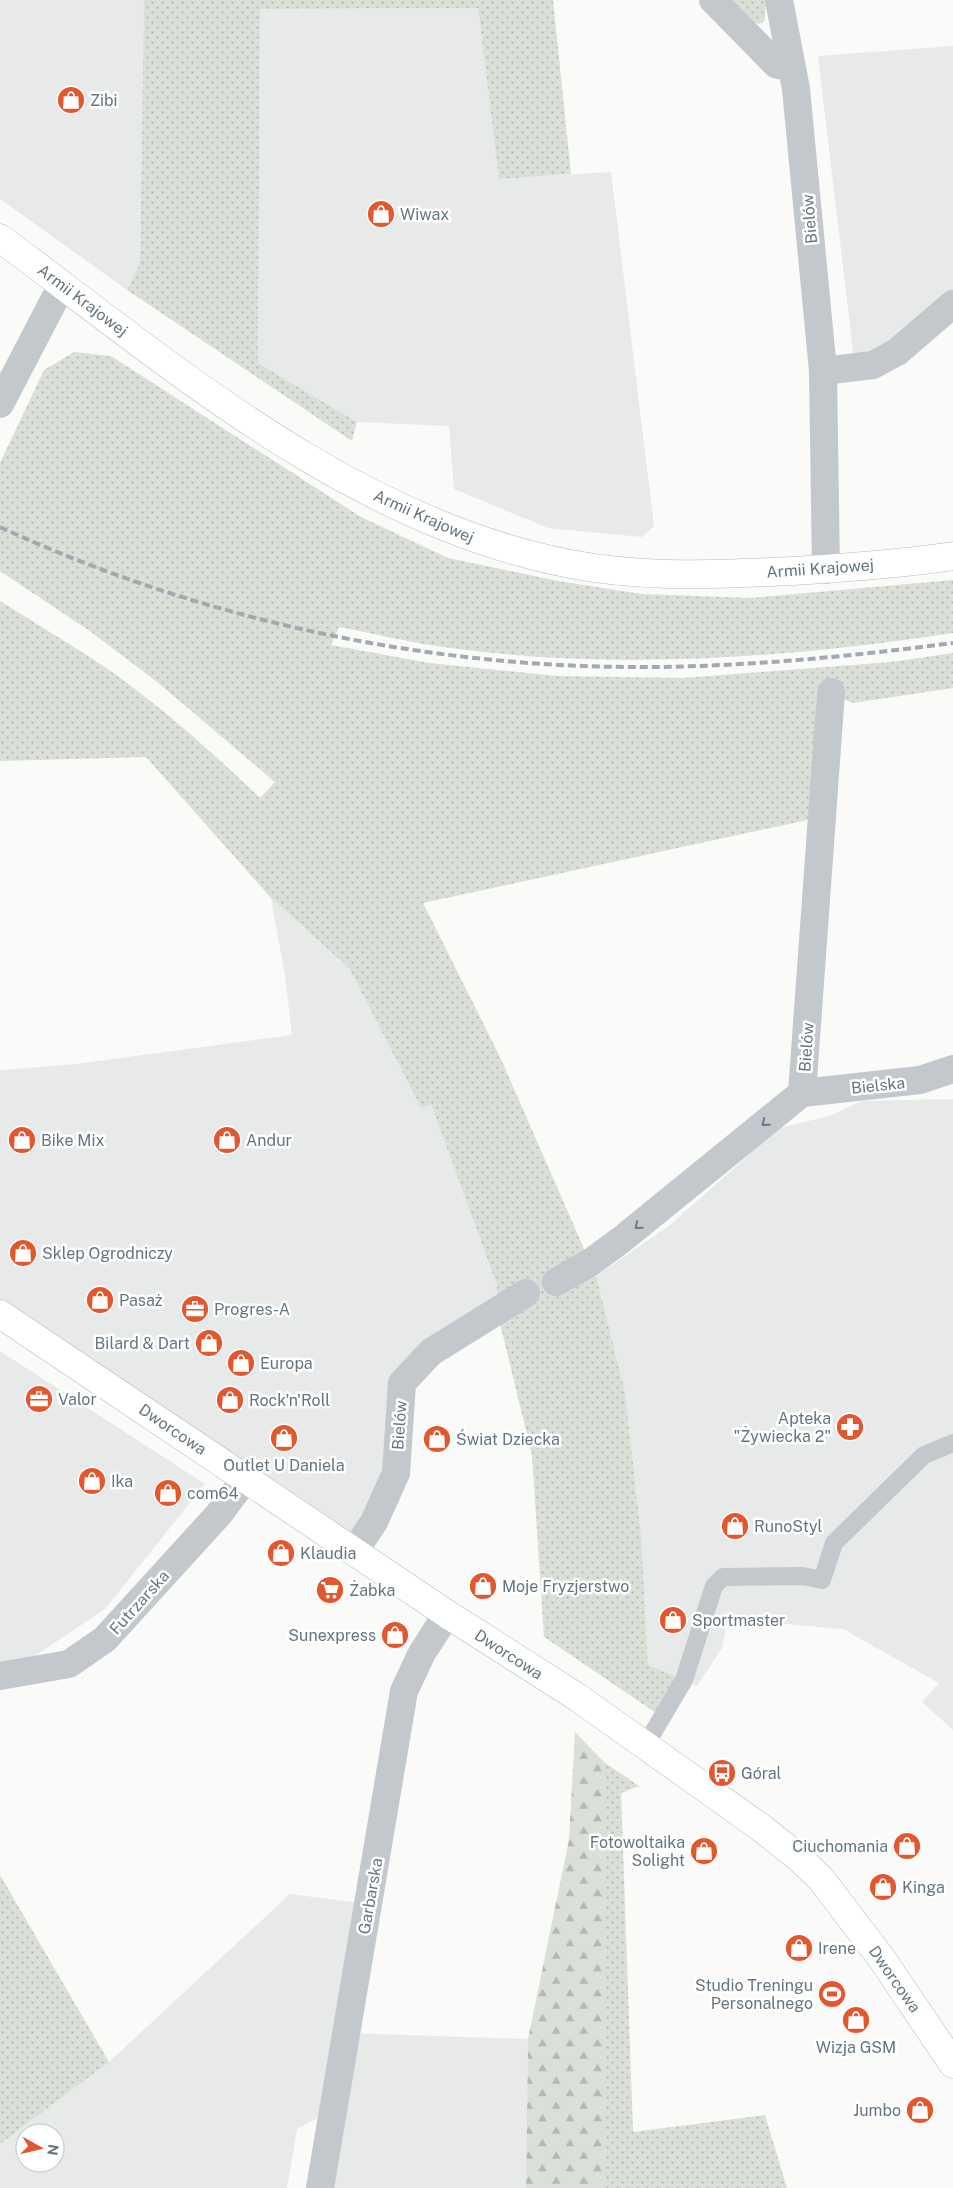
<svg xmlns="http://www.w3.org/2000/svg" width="953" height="2188" font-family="'Public Sans',sans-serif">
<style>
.built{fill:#e8e9e9;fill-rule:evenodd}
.grass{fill:url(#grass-dots)}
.forest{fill:url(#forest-firs)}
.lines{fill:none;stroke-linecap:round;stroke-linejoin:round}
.secondary-casing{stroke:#b3babf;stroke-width:29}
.lane{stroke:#c3c8cc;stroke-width:18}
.street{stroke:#c3c8cc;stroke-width:28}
.secondary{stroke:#fff;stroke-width:28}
.rail{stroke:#a2aab0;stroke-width:4;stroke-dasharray:8 4;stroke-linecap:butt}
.oneway{stroke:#6a7a87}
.labels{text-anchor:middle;stroke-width:5;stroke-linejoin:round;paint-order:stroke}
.poi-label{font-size:16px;fill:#657683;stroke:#fff;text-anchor:start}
.street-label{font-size:16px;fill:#657683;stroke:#fff}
</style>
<defs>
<pattern id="grass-dots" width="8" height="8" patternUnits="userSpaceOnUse" patternTransform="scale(1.25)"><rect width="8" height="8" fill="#dadfd7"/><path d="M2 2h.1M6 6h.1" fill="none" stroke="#b4b9b4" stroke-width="1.8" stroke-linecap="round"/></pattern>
<pattern id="forest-firs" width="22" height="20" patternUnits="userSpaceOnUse" patternTransform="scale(1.25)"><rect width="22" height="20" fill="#dadfd7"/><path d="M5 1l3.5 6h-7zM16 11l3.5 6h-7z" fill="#b4b9b4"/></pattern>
</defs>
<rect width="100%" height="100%" fill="#fafaf8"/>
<!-- built -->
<path class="built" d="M0 0H144L140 263 127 290 0 199Z
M478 8 499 179 611 172 654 526 642 537 548 528 454 489 449 426 357 422 258 363 260 9Z
M953 46V304L855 368 818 56Z
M271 898 349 968 421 1108 431 1103 497 1285V1311L402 1383 396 1473 355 1550 0 1314V1070L76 1064 292 1035 285 976Z
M953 1099V1730L922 1702 939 1683 843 1629 728 1619 722 1648 697 1686 648 1665 641 1534 625 1392 596 1276 669 1226 779 1128 829 1116 862 1101Z
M0 1351 205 1484 105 1609 20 1666 0 1667Z
M290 1894 369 1904 347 2033 528 2039 526 2188H322V2116L297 2129 287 2188H0V2144L109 2062ZM25 2133H55V2163H25Z"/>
<!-- grass -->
<path class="grass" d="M144 0H553L571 174 499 179 478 8 260 9 258 363 357 422 352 441 127 290 140 263Z
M729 0H766L765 20 760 24 754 23Z
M74 352 111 356 361 517 448 558 558 581 641 594 750 598 953 580V633C782 659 607 671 436 646 403 641 371 633 339 627L331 645 429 663 557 676 683 678 891 662 953 653V688L853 703 817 687 812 819 423 903 500 1057 596 1276 625 1392 641 1534 648 1665 684 1680 662 1717 544 1637 532 1455 497 1311V1285L431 1104 421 1108 349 968 271 898 146 757 0 761V601C36 624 74 646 109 670 163 708 212 752 260 798L275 782 156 681 91 632 0 571V463L44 370Z
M604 1762 639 1786 621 1793 633 2132 765 2115 787 2188H604Z
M0 1875 109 2062 0 2144Z"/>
<!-- forest -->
<path class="forest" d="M575 1732 604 1762V2188H526L528 2039 569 1840Z"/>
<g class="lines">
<defs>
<path id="secondary" d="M0 238C173 367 353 522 570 564 638 577 701 575 770 572 831 569 892 565 953 556
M0 1314 447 1614 577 1697 760 1827 798 1857 821 1879 882 1959 953 2064"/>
</defs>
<!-- secondary casing -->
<use href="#secondary" class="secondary-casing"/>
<!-- lane -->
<path class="lane" d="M645 1746 684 1680 714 1586 723 1577 803 1576 822 1580 834 1543 924 1455 953 1443"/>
<!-- street -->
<path class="street" d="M713 0 777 65 791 67
M779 0 796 89 823 371 826 570
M823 371 873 365 897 352 953 304
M0 404 62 285
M802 1093 920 1080 953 1069
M556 1282 591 1262 621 1240 802 1093 831 692
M355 1550 374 1522 396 1473 402 1383 431 1352 526 1293
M0 1676 69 1664 105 1639 219 1514 246 1478
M320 2188 404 1691 422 1653 447 1614"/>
<!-- secondary -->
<use href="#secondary" class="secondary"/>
<!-- rail -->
<path class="rail" d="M0 527C195 617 412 665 626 667 735 668 845 657 953 643"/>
</g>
<!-- one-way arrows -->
<defs><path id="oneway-chevron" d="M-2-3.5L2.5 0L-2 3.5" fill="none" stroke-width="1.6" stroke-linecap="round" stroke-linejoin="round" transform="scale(1.25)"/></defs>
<g class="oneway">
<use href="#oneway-chevron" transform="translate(765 1123) rotate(141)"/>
<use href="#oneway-chevron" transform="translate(638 1226) rotate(141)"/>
</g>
<!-- icons -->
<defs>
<symbol id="shop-disc" viewBox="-11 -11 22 22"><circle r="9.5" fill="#e4572e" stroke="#fff"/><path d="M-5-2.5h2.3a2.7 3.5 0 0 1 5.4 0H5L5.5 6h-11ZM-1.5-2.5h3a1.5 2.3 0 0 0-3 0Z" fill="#fff"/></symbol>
<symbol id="office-disc" viewBox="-11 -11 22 22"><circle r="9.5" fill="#e4572e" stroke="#fff"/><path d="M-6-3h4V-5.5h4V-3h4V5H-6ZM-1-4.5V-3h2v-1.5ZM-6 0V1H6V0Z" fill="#fff"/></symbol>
<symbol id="pharmacy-disc" viewBox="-11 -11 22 22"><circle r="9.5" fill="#e4572e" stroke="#fff"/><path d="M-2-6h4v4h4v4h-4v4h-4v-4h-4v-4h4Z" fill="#fff"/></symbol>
<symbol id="supermarket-disc" viewBox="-11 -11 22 22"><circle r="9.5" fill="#e4572e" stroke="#fff"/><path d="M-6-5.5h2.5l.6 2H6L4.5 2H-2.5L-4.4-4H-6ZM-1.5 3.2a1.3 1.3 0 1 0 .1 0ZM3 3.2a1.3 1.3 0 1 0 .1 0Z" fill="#fff"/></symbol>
<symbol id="bus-disc" viewBox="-11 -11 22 22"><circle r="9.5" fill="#e4572e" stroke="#fff"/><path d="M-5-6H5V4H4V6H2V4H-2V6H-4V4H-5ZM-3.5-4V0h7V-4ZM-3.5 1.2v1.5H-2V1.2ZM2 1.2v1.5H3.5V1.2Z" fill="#fff"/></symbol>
<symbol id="stadium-disc" viewBox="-11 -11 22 22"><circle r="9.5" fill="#e4572e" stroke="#fff"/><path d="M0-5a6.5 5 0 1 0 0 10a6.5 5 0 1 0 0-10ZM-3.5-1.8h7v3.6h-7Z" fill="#fff"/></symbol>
</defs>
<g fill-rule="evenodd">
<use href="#shop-disc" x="55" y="84" width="32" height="32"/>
<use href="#shop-disc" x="365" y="198" width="32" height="32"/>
<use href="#shop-disc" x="6" y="1124" width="32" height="32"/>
<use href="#shop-disc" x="211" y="1124" width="32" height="32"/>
<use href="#shop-disc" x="7" y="1237" width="32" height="32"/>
<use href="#shop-disc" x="84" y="1284" width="32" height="32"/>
<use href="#office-disc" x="179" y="1293" width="32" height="32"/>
<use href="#shop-disc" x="193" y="1327" width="32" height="32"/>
<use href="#shop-disc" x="225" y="1347" width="32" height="32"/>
<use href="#office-disc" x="23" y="1383" width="32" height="32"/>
<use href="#shop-disc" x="214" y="1384" width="32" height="32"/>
<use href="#pharmacy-disc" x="834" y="1411" width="32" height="32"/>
<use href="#shop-disc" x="268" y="1422" width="32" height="32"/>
<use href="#shop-disc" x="421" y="1423" width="32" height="32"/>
<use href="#shop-disc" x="76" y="1465" width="32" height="32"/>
<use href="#shop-disc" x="152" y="1477" width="32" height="32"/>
<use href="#shop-disc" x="719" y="1510" width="32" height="32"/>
<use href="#shop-disc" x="265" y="1537" width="32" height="32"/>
<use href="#shop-disc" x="467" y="1570" width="32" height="32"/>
<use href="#supermarket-disc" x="314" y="1574" width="32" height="32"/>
<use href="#shop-disc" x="657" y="1604" width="32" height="32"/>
<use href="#shop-disc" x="379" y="1619" width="32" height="32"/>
<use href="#bus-disc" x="706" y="1757" width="32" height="32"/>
<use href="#shop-disc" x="891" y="1830" width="32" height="32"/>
<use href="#shop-disc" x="688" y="1835" width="32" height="32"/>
<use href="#shop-disc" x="867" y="1871" width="32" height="32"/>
<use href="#shop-disc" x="783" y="1932" width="32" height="32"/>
<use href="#stadium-disc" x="816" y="1978" width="32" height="32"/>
<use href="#shop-disc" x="840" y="2004" width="32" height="32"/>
<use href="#shop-disc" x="904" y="2094" width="32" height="32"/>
</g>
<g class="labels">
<!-- poi labels -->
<g class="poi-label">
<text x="90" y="106">Zibi</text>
<text x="400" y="220">Wiwax</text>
<text x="41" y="1146">Bike Mix</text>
<text x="246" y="1146">Andur</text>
<text x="42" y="1259">Sklep Ogrodniczy</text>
<text x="119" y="1306">Pasaż</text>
<text x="214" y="1315">Progres-A</text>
<text x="190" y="1349" text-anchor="end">Bilard &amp; Dart</text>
<text x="260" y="1369">Europa</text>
<text x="58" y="1405">Valor</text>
<text x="249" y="1406">Rock'n'Roll</text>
<text x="831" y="1424" text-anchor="end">Apteka<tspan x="831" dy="18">"Żywiecka 2"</tspan></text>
<text x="456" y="1445">Świat Dziecka</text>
<text x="284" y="1471" text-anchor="middle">Outlet U Daniela</text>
<text x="111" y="1487">Ika</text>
<text x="187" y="1499">com64</text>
<text x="754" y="1532">RunoStyl</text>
<text x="300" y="1559">Klaudia</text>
<text x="502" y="1592">Moje Fryzjerstwo</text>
<text x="349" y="1596">Żabka</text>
<text x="692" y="1626">Sportmaster</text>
<text x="376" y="1641" text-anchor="end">Sunexpress</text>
<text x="741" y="1779">Góral</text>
<text x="685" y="1848" text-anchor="end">Fotowoltaika<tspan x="685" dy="18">Solight</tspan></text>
<text x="888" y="1852" text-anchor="end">Ciuchomania</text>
<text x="902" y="1893">Kinga</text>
<text x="818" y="1954">Irene</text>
<text x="813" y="1991" text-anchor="end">Studio Treningu<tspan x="813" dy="18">Personalnego</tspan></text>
<text x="856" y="2053" text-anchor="middle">Wizja GSM</text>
<text x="901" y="2116" text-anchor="end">Jumbo</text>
</g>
<!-- street labels -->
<g class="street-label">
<text transform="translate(809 219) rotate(-95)" y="6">Bielów</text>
<text transform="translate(83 300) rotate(37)" y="6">Armii Krajowej</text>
<text transform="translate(424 516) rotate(24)" y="6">Armii Krajowej</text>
<text transform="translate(820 568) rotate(-4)" y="6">Armii Krajowej</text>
<text transform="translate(806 1047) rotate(-86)" y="6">Bielów</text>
<text transform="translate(878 1085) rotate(-6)" y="6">Bielska</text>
<text transform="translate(399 1425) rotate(-86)" y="6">Bielów</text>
<text transform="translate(173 1429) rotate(34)" y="6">Dworcowa</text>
<text transform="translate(139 1602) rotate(-48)" y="6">Futrzarska</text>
<text transform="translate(509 1654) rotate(33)" y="6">Dworcowa</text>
<text transform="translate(370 1896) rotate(-80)" y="6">Garbarska</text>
<text transform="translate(895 1979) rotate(55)" y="6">Dworcowa</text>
</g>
</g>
<!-- north arrow -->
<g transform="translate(40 2148) rotate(98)"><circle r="24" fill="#ffffff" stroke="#c1c8cd"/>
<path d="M0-4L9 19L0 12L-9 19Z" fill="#e4572e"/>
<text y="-8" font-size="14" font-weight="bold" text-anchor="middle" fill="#657683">N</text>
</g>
</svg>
